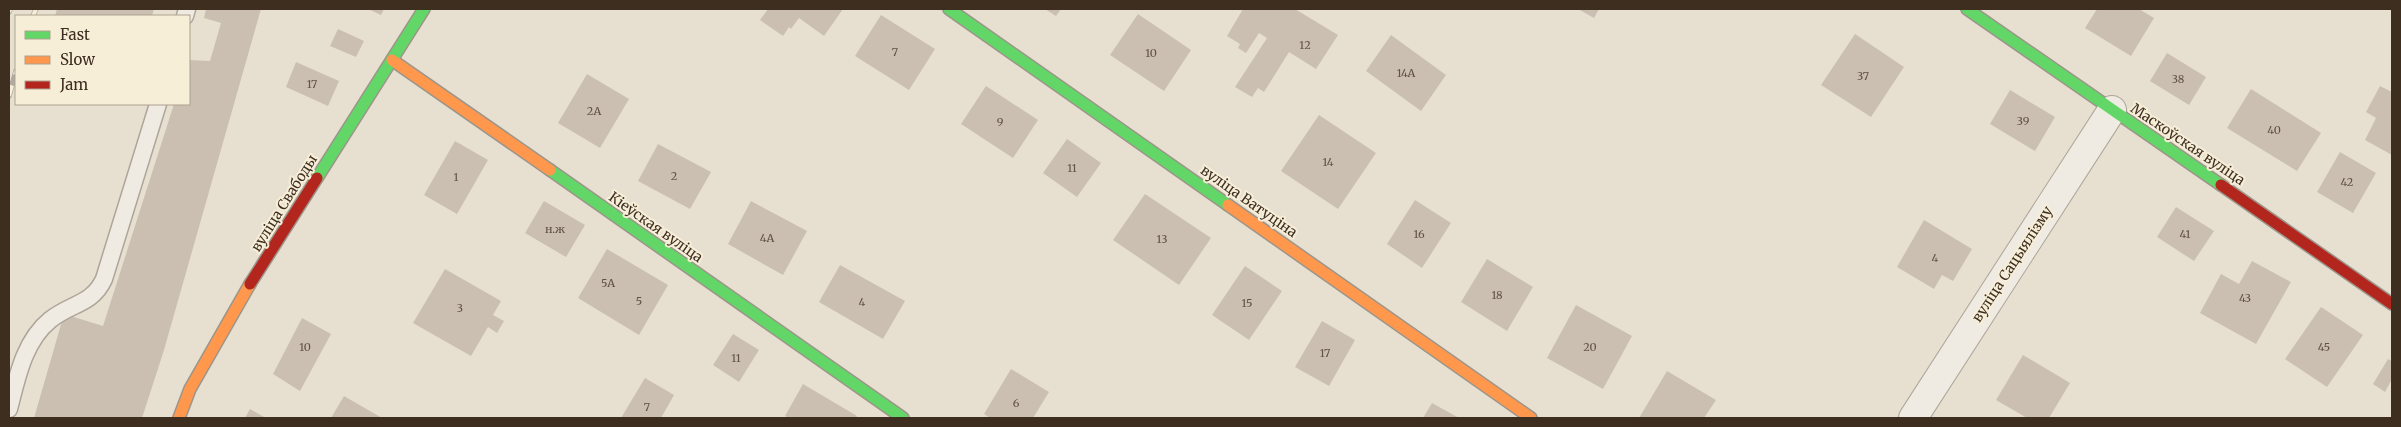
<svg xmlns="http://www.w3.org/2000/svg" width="2401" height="427" font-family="Merriweather,serif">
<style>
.building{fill:#cbbfb2}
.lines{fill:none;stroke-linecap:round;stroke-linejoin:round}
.lane-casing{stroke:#ada599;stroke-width:19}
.street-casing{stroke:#ada599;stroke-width:30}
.fast-casing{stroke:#9c958a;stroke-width:14}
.slow-casing{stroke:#9c958a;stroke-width:14}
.jam-casing{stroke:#9c958a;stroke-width:14}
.lane{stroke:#efebe3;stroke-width:16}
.street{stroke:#efebe3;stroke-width:28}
.fast{stroke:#63d668;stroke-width:11}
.slow{stroke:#ff974d;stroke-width:11}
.jam{stroke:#b3261e;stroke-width:11}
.rail-casing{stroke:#afaaa2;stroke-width:5.5}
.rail{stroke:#f7eed8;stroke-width:4;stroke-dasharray:11;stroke-linecap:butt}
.labels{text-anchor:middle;stroke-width:4;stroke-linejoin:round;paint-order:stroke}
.number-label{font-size:11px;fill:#605244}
.street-label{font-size:14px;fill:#3d2e20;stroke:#f7eed8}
</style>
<rect width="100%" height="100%" fill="#e7e0d1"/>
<!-- building -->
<path class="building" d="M57 9H154L152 16H55Z
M206 9H261L164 350 142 418H34L64 314 103 326 174 104H189V60L210 61 221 23 204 18Z
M368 9H384L381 15Z
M768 9H843L824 36 799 18 791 29 789 27 783 36 760 20Z
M1045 9H1061L1056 16Z
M1243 9H1295L1338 35 1316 69 1289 52 1264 92 1258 88 1252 97 1235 87 1267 38 1259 33 1246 53 1238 48 1240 44 1227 36Z
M1578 9H1599L1594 18Z
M2097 9H2139L2154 18 2131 56 2085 28Z
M1138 14 1191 50 1164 91 1110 55Z
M881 15 935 49 909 90 855 56Z
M338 29 364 41 356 57 330 46Z
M1855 34 1904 67 1871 117 1821 85Z
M1391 35 1446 75 1421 111 1366 71Z
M2167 53 2206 77 2189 105 2150 81Z
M296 62 339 81 328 106 286 87Z
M587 74 629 99 600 148 558 123Z
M986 86 1038 120 1013 158 961 124Z
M2380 86 2392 92V155L2365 140 2376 118 2366 112Z
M2251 89 2321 133 2297 171 2227 128Z
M2010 90 2055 117 2035 151 1990 124Z
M1319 115 1376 153 1338 209 1281 171Z
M1067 139 1101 163 1077 197 1043 173Z
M455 141 488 160 457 214 424 195Z
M658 144 711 172 690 209 638 181Z
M2340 152 2376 173 2353 213 2317 192Z
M1145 194 1211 238 1179 285 1113 240Z
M1415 200 1451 223 1422 268 1387 244Z
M544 201 585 225 566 257 525 233Z
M751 201 807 231 783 275 728 244Z
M2176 207 2214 231 2194 261 2157 237Z
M1924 220 1972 249 1953 281 1942 275 1934 289 1897 267Z
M607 249 668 285 639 335 578 298Z
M1487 259 1533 287 1507 331 1461 302Z
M2252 261 2291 282 2256 344 2200 313 2221 274 2239 284Z
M840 265 905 301 883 339 819 302Z
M1245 266 1282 291 1249 340 1212 315Z
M445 269 501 301 493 315 504 321 497 333 488 327 471 356 413 323Z
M1576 305 1632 336 1603 389 1547 358Z
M2321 307 2363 335 2327 387 2285 359Z
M302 318 331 334 300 391 273 374Z
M1322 321 1355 340 1329 386 1295 367Z
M733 334 759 350 739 382 713 365Z
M2023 355 2070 383 2049 418H2027L1996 400Z
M2388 359 2392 361V379L2385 392 2373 384Z
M1011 369 1049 392 1033 418H990L984 414Z
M1667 371 1716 400 1704 418H1639Z
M645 378 674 395 661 418H621Z
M803 384 857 416 856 418H789L785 416Z
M344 396 382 418H331Z
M1432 403 1459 418H1423Z
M250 409 266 418H245Z"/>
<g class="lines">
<defs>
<path id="lane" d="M185 16 187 9
M9 409C17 378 24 341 50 320 71 303 92 305 104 279L158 104"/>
<path id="street" d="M1913 418 2112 110"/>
<path id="fast" d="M949 9 1228 205
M1967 9 2221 185
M550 170 903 418
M317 178 424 9"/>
<path id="slow" d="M392 60 550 170
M1228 205 1531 418
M179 418 190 389 250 284"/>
<path id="jam" d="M2221 185 2392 304
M250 284 317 178"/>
</defs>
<!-- lane casing -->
<use href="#lane" class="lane-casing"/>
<!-- street casing -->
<use href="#street" class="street-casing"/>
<!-- fast casing -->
<use href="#fast" class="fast-casing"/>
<!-- slow casing -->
<use href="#slow" class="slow-casing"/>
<!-- jam casing -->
<use href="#jam" class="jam-casing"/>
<!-- lane -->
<use href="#lane" class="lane"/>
<!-- street -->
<use href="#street" class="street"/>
<!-- fast -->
<use href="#fast" class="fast"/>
<!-- slow -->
<use href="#slow" class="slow"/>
<!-- jam -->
<use href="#jam" class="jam"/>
<defs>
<path id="rail" d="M9 12 10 9
M33 16 36 9
M9 96 16 71"/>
</defs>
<!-- rail casing -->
<use href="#rail" class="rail-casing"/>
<!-- rail -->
<use href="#rail" class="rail"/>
</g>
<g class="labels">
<!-- number labels -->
<g class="number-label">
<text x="1305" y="49">12</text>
<text x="895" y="56">7</text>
<text x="1151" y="57">10</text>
<text x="1406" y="77">14А</text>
<text x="1863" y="80">37</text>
<text x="2178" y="83">38</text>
<text x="312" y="88">17</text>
<text x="594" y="115">2А</text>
<text x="2023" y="125">39</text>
<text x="1000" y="126">9</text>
<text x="2274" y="134">40</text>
<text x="1328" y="166">14</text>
<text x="1072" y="172">11</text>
<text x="674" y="180">2</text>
<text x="456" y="181">1</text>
<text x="2347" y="186">42</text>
<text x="555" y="233">н.ж</text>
<text x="1419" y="238">16</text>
<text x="2185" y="238">41</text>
<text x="767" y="242">4А</text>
<text x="1162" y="243">13</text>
<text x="1935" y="262">4</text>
<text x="608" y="287">5А</text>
<text x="1497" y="299">18</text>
<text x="2245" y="302">43</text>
<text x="639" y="305">5</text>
<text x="862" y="306">4</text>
<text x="1247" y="307">15</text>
<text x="460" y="312">3</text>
<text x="305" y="351">10</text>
<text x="1590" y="351">20</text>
<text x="2324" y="351">45</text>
<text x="1325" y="357">17</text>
<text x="736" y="362">11</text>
<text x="1016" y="407">6</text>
<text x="647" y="411">7</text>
</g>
<!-- street labels -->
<g class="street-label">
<text transform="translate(2188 144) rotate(34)" y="5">Маскоўская вуліца</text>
<text transform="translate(1249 201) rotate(35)" y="5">вуліца Ватуціна</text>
<text transform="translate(284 203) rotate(-58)" y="5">вуліца Свабоды</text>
<text transform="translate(656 227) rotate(35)" y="5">Кіеўская вуліца</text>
<text transform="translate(2012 264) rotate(-57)" y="5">вуліца Сацыялізму</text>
</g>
</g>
<!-- border -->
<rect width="2401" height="427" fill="none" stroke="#3d2e20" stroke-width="20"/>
<!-- legend -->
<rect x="15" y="15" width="175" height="90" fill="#f7eed8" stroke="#ada18e"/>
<rect x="25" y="31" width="25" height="8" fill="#63d668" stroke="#ada18e"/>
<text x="60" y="40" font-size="15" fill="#3d2e20">Fast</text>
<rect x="25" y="56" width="25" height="8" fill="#ff974d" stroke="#ada18e"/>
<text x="60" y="65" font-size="15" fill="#3d2e20">Slow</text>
<rect x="25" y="81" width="25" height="8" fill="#b3261e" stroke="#ada18e"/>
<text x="60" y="90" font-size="15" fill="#3d2e20">Jam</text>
</svg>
